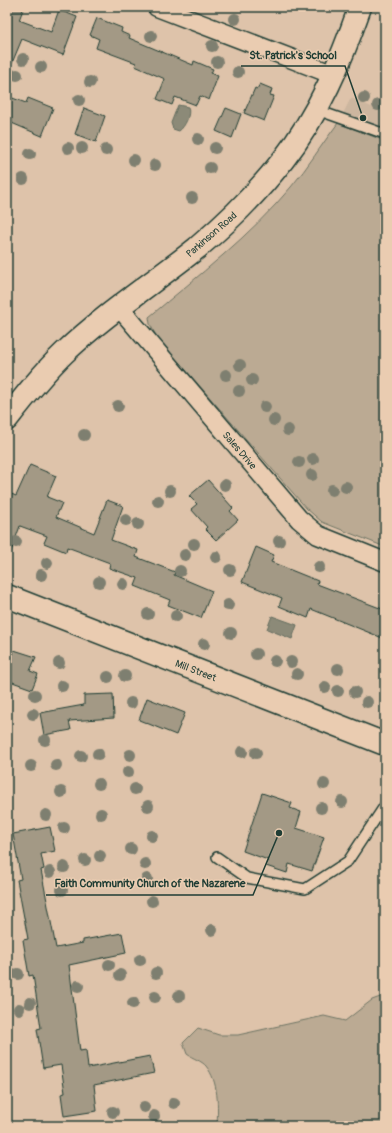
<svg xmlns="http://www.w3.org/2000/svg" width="392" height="1133" font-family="Pangolin,sans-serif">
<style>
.built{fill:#ccb69f}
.green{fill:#bbaa93;stroke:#6d7464}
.water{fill:#8c8a78;stroke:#606b5d}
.building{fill:#a39985;stroke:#1f3d34}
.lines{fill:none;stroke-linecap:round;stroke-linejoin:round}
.lane-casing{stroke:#1f3d34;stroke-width:12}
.street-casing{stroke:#1f3d34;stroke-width:21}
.secondary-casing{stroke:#1f3d34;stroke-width:25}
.lane{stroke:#eaccb1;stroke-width:9}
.street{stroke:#eaccb1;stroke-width:18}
.secondary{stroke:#eaccb1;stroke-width:22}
.tree{fill:#7e7f6f}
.labels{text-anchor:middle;stroke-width:3;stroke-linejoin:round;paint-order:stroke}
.street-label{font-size:10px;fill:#1f3d34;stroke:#eaccb1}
.leader{fill:none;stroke:#1f3d34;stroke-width:1.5}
.callout-dot{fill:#1f3d34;stroke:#eaccb1;stroke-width:1.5}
.callout-label{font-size:11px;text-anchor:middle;font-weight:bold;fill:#1f3d34;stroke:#eaccb1;stroke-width:3;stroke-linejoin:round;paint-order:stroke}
</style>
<rect width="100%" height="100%" fill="#dec3aa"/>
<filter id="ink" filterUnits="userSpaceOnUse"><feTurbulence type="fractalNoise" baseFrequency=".025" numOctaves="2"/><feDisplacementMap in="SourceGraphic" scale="8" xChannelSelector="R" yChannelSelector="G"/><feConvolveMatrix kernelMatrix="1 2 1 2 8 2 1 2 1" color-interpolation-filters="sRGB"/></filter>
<g filter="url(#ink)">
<!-- built -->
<path class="built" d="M351 98 385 113V141L338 123Z"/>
<!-- green -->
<path class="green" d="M338 123 385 141V547L322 522 307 509 156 336 150 324 149 317C198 276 250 236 291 187 308 167 322 144 338 123Z
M385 994V1126H217C218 1106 219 1082 206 1066 202 1061 192 1058 187 1054L183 1043 198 1028 219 1035H238L324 1016 345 1021 372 1000 383 996Z"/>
<!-- water -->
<path class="water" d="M178 105 188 107C191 114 185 127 179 131L173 129 171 123Z
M272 616 297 625 292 639 267 629Z"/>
<!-- building -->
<path class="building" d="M7 7H24L19 20 51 32 59 10 77 17 63 55 22 39 7 75Z
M97 18 122 28 121 32 130 36 129 38 193 65 194 61 213 69 211 73 218 76 209 100 200 96 196 105 175 97 172 105 157 99 165 79 135 66 136 63 96 48 99 39 90 35Z
M260 84 272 89 270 95 274 96 264 121 244 113 255 88 257 89Z
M7 96 26 103 28 98 53 108 42 136 7 121Z
M84 108 105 116 96 142 75 134Z
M226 108 241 114 232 138 216 131Z
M30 465 56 476 47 497 62 503 56 517 94 533 107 500 123 506 111 540 138 550 136 557 175 572 174 575 212 591 201 618 168 605 170 600 135 586 138 578 109 568 110 563 67 547 66 552 44 543 47 536 20 526 9 557H7V492L16 496Z
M208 480 233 508 230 511 238 520 216 540 205 529 207 527 191 509 197 504 189 496Z
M256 547 274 555 271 562 318 581 317 584 385 610V639L311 609 308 618 279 606 282 598 242 582Z
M14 650 36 657 30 671 38 674 32 689 7 680V670Z
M113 694 114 718 69 721 71 730 44 735 40 713 84 705V695Z
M147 698 185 713 176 735 139 720Z
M262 793 292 803 290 808 301 812 296 828 324 837 312 871 289 864 287 873 266 866 268 860 243 851Z
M50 827 55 851 41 854 44 869 41 870 56 948 83 943V940L122 933 126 953 69 965 80 1051 86 1050 88 1068 150 1056 154 1073 94 1085 97 1111 64 1116 61 1094 65 1093 61 1065 43 1068 37 1029 41 1028 33 975 29 976 23 940 28 939 17 880 21 879 13 834Z"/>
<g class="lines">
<defs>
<path id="lane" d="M317 110 385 134
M217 857 247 878 305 889 348 861 385 805"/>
<path id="street" d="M157 7 334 75
M119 307 299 519 318 535 385 562"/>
<path id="secondary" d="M7 419C25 396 43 373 64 353 105 314 153 283 197 248 228 222 258 192 283 160 319 114 341 61 360 7
M7 596 385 744"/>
</defs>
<!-- lane casing -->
<use href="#lane" class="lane-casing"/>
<!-- street casing -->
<use href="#street" class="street-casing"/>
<!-- secondary casing -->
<use href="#secondary" class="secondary-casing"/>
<!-- lane -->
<use href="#lane" class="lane"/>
<!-- street -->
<use href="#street" class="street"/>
<!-- secondary -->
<use href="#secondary" class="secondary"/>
</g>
<!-- trees -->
<g class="tree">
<circle cx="235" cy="19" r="6"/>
<circle cx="151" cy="36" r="6"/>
<circle cx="212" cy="46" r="6"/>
<circle cx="23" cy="59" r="6"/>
<circle cx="217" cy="62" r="6"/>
<circle cx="41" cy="67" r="6"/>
<circle cx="238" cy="72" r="6"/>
<circle cx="17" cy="75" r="6"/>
<circle cx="90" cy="82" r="6"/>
<circle cx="364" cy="98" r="6"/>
<circle cx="79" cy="100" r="6"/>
<circle cx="378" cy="105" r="6"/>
<circle cx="198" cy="139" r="6"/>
<circle cx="68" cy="148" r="6"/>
<circle cx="82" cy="148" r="6"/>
<circle cx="215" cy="148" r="6"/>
<circle cx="106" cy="150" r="6"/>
<circle cx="30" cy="154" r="6"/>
<circle cx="134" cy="160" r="6"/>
<circle cx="155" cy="165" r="6"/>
<circle cx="210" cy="168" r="6"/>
<circle cx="23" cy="179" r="6"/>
<circle cx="192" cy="198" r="6"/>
<circle cx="240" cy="365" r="6"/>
<circle cx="226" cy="375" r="6"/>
<circle cx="252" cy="380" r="6"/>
<circle cx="239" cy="391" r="6"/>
<circle cx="118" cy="406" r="6"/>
<circle cx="265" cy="407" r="6"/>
<circle cx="274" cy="420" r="6"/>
<circle cx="288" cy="430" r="6"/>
<circle cx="84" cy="435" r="6"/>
<circle cx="313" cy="459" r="6"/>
<circle cx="299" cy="462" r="6"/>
<circle cx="312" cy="475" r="6"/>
<circle cx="225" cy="485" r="6"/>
<circle cx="346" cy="487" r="6"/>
<circle cx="332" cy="490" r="6"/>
<circle cx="170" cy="491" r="6"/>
<circle cx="158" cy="501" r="6"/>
<circle cx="126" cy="520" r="6"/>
<circle cx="138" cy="524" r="6"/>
<circle cx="279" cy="541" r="6"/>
<circle cx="16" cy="542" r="6"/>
<circle cx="194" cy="544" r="6"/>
<circle cx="185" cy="555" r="6"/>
<circle cx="216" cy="557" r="6"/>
<circle cx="47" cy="563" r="6"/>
<circle cx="319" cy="567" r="6"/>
<circle cx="230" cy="570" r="6"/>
<circle cx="180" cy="571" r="6"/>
<circle cx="41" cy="575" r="6"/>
<circle cx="99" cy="582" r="6"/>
<circle cx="123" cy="584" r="6"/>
<circle cx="228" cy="605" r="6"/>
<circle cx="148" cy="614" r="6"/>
<circle cx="176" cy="616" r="6"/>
<circle cx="231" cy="633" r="6"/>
<circle cx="204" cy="644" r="6"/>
<circle cx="256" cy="654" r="6"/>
<circle cx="275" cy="661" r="6"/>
<circle cx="291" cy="662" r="6"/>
<circle cx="59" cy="663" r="6"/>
<circle cx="338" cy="669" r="6"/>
<circle cx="297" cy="674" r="6"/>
<circle cx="125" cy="676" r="6"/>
<circle cx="108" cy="677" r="6"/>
<circle cx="62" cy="686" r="6"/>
<circle cx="325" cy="687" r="6"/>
<circle cx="338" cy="691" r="6"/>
<circle cx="355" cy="692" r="6"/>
<circle cx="35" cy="695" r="6"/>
<circle cx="367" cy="702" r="6"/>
<circle cx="131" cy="703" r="6"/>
<circle cx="33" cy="714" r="6"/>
<circle cx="45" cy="740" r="6"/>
<circle cx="242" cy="752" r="6"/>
<circle cx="256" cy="753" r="6"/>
<circle cx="98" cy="754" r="6"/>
<circle cx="130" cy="755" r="6"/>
<circle cx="81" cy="756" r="6"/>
<circle cx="56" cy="765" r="6"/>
<circle cx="31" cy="766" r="6"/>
<circle cx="128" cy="772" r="6"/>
<circle cx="99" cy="784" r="6"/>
<circle cx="324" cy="784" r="6"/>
<circle cx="135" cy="789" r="6"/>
<circle cx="61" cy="792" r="6"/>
<circle cx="342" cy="802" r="6"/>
<circle cx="148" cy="806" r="6"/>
<circle cx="321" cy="808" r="6"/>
<circle cx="101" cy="814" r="6"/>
<circle cx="46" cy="815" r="6"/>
<circle cx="64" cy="828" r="6"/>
<circle cx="152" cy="836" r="6"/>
<circle cx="131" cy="849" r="6"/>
<circle cx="100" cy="856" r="6"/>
<circle cx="85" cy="860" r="6"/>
<circle cx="145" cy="864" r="6"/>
<circle cx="64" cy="867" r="6"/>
<circle cx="50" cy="872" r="6"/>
<circle cx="147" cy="879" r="6"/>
<circle cx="62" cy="890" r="6"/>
<circle cx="152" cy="901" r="6"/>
<circle cx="212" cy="930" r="6"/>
<circle cx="140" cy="960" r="6"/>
<circle cx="109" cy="965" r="6"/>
<circle cx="156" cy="973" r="6"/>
<circle cx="18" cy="974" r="6"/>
<circle cx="120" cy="975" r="6"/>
<circle cx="78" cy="986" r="6"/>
<circle cx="179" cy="996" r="6"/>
<circle cx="155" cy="997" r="6"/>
<circle cx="30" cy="1003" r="6"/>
<circle cx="133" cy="1003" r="6"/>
<circle cx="19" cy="1009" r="6"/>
<circle cx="174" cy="1103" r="6"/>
<circle cx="144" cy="1107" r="6"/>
<circle cx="113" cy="1112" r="6"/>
<circle cx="154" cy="1116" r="6"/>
</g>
</g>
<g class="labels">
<!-- street labels -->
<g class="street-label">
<text transform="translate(211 234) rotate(-41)" y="4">Parkinson Road</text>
<text transform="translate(240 450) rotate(49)" y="4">Sales Drive</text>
<text transform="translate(196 670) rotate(21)" y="4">Mill Street</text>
</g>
</g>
<!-- callouts -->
<path class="leader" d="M363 118L345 66H241M279 833L253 895H46"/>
<g class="callout-dot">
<circle cx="363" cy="118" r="4"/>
<circle cx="279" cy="833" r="4"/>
</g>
<g class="callout-label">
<text x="293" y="59">St. Patrick's School</text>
<text x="150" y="887">Faith Community Church of the Nazarene</text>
</g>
<!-- margin -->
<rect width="392" height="1133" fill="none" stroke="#eaccb1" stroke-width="24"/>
<rect x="12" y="12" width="368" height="1109" fill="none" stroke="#1f3d34" stroke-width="1.5" filter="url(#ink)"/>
</svg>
